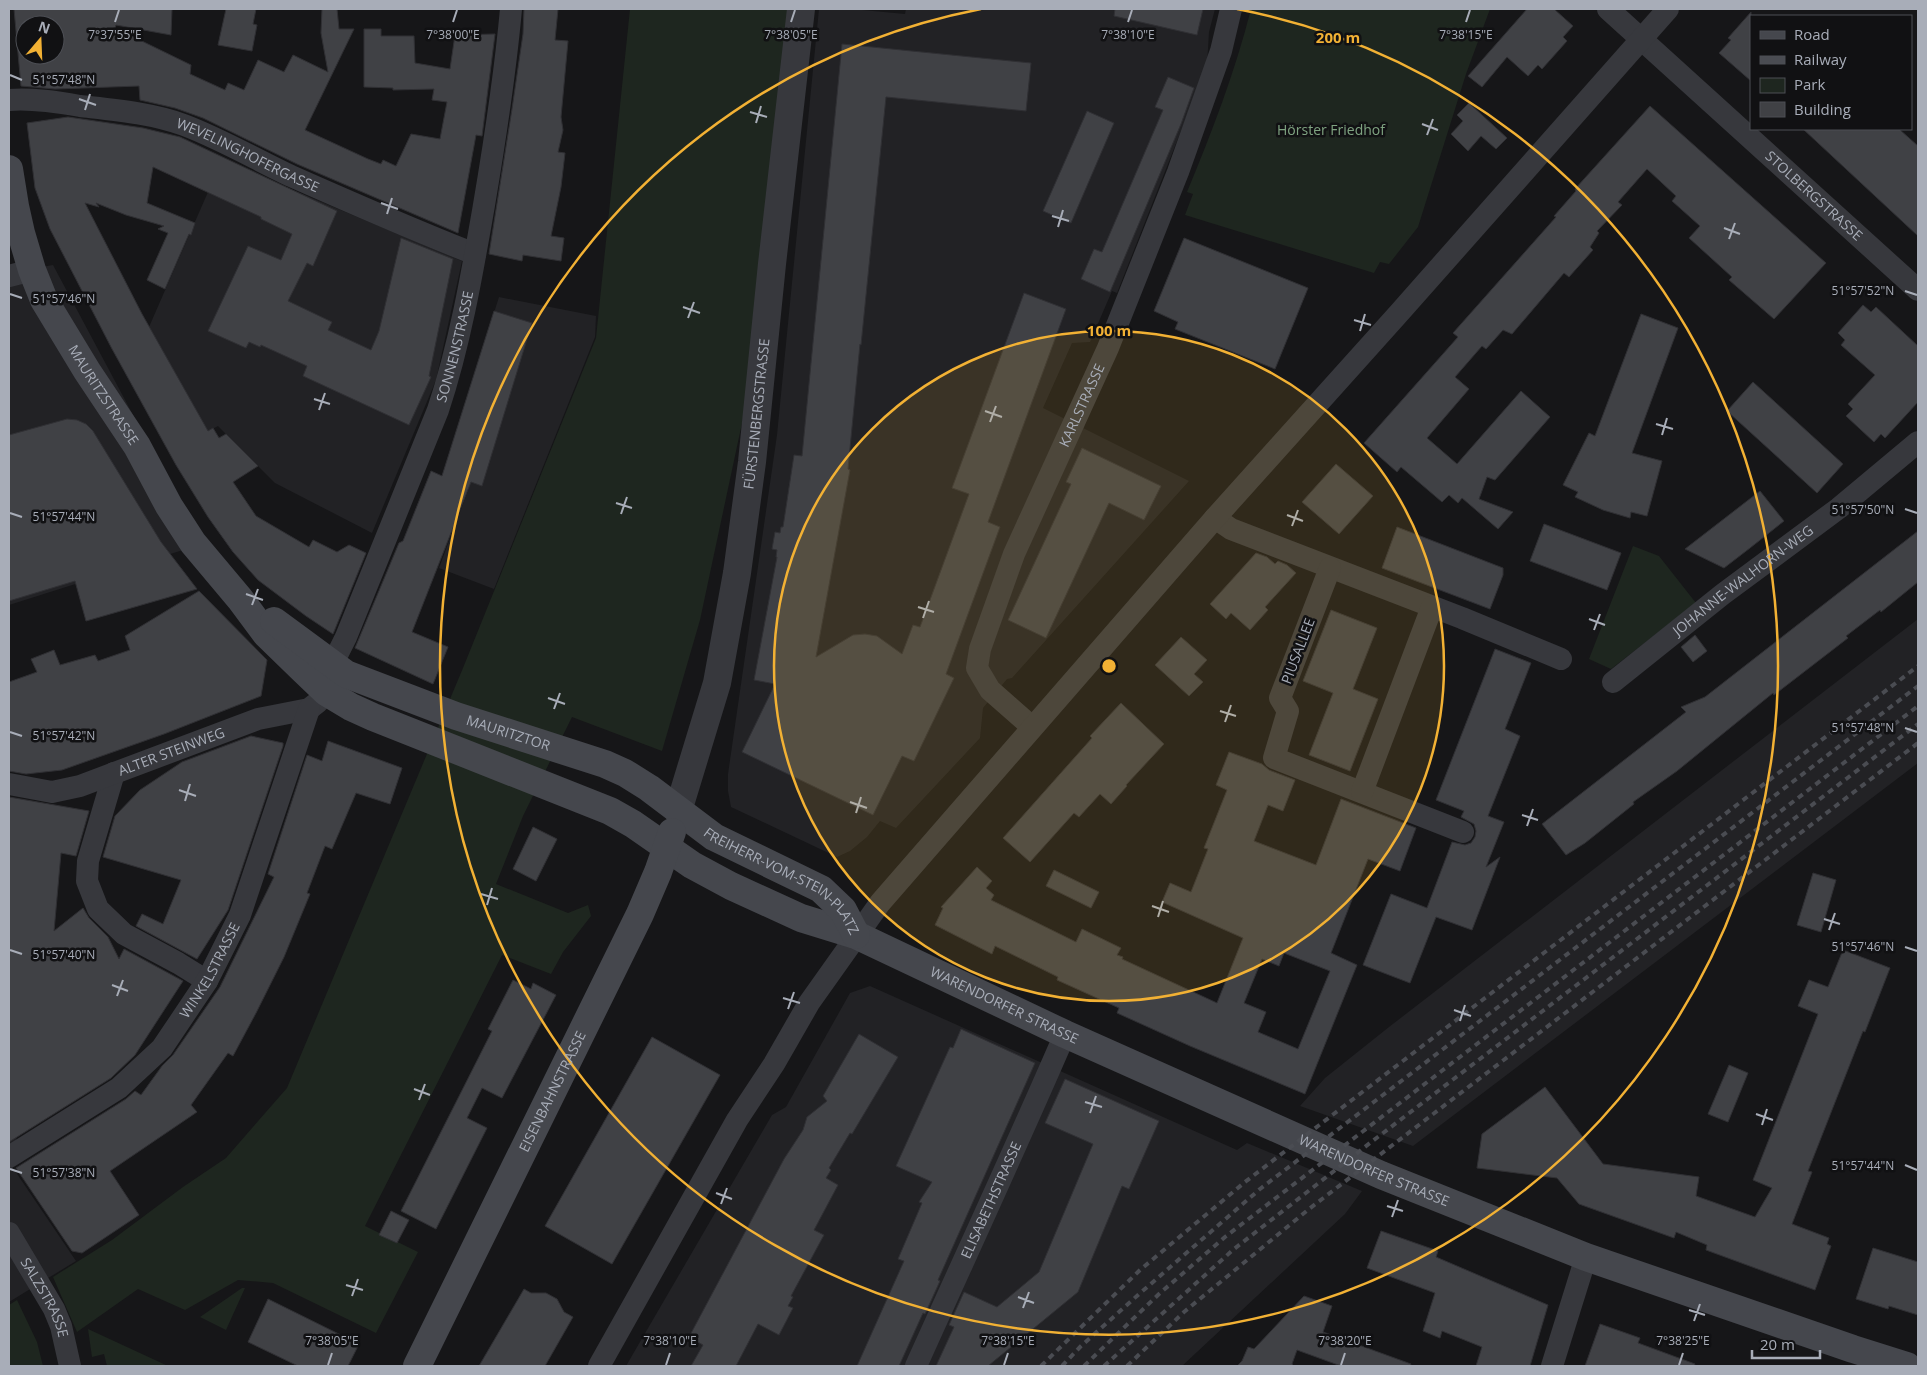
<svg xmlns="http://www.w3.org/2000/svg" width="1927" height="1375" font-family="'Open Sans',sans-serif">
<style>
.built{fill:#222225}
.green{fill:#1e261f}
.building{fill:#404145;stroke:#303034;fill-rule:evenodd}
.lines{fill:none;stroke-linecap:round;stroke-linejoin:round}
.minor{stroke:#37383d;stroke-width:22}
.tertiary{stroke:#37383d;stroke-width:28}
.secondary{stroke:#45474d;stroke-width:28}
.rail{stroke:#4a4c52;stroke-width:4;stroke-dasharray:6 5;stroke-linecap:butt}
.ticks{fill:none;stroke:#a8adb8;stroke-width:2}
.ring{fill:none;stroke:#f2b134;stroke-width:2.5}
.labels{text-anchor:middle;stroke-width:5;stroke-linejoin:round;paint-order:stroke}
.park-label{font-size:14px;fill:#7fa381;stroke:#111113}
.street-label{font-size:14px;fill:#a8adb8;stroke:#111113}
.ticks-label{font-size:12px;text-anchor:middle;fill:#a8adb8;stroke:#111113;stroke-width:5;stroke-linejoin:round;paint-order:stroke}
.centre{fill:#f2b134;stroke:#111113;stroke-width:2.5}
.ring-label{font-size:15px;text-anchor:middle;font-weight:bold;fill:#f2b134;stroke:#111113;stroke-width:5;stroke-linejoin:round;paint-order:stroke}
</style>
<rect width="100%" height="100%" fill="#161618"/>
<!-- built -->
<path class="built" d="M819 9H852L905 14 906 9H1215L1209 32 1207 65 1117 293 1112 291 1090 342 1072 343 1043 408 1189 481 1012 678 1007 679 983 708 980 738 896 828 880 821 867 837 850 851 837 857 731 807 728 791V774L777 435Z
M222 160 462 261 436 380 372 533 275 483 218 426 169 452 111 347 149 327Z
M53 265 202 544 9 605V273Z
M499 297 596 316 595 337 494 589 439 568 469 488 442 476Z
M1918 619V763L1413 1146 1300 1106 1325 1078 1389 1027Z
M870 986 1237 1150 1247 1143 1362 1191 1345 1214 1182 1366H626L772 1115 786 1107 850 993Z
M9 1016 24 1074 13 1168 76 1261 9 1302Z"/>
<!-- green -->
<path class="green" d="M630 9H790L745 409 700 620 662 751 572 717 523 816 496 884 568 913 588 905 591 916 563 952 551 974 502 955 365 1226 418 1252 376 1333 273 1283 238 1280 185 1310 138 1289 77 1332 53 1277 112 1240 183 1187 226 1158 287 1088 463 668 596 338Z
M1251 9H1490L1466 74 1418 227 1389 264 1380 262 1374 273 1185 215 1193 194 1187 192C1212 132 1235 72 1251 9Z
M1633 546 1659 556 1696 603 1611 669 1589 659Z
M242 1288H245L226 1330 200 1317Z
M17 1300 37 1342 43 1366H9V1305Z
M88 1329 168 1366H107L104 1354 92 1357Z"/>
<!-- building -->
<path class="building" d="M14 9H172L171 35 116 25 115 28 191 65 190 74 225 90 228 83 244 90 258 60 284 72 293 55 328 72 321 33 322 9H337L339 29H354L305 130 368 159 381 164 383 160 396 166 411 134 440 139 447 102 432 100 434 89 393 90V88L364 87V29H381V36H414L415 63 450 69 455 35 495 34 482 136 476 135 458 233 297 164 203 118 175 108 140 100 139 86 55 89 21 86ZM25 25H55V55H25Z
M226 9H256L253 24 257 25 252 51 218 45Z
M524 9H558L555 40 568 41 561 117 563 130 558 152 565 153 561 187 551 236 564 238 561 261 523 255 522 261 489 254 512 109 523 34Z
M1115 9H1203L1197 35 1114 16Z
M1527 9H1554L1573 26 1563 37 1567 41 1542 69 1538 65 1528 76 1507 57 1482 87 1468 76Z
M1751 12V81L1719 53 1731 40 1728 38Z
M842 44 1031 63 1026 111 886 97 861 345 860 344 848 469 850 470 816 657 853 635 865 634 877 636 902 654 913 625 920 627 969 494 952 488 1024 293 1066 309 988 522 1000 527 946 674 954 678 914 761 902 756 873 815 742 752 775 684 754 680 777 557H776L777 550 772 549 775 532 780 533 781 527H783L794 455 802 456Z
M1168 77 1194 88 1181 124 1110 292 1081 279 1094 249 1102 252 1163 110 1155 107Z
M1469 103 1507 138 1496 149 1481 136 1468 151 1451 134 1463 121 1457 115Z
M1650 106 1826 263 1774 319 1729 280 1732 277 1689 238 1700 226 1672 201 1676 196 1647 169 1618 202 1622 205 1597 231 1599 233 1590 247 1593 250 1569 277 1564 273 1512 334 1503 330 1486 349 1482 346 1455 377 1469 389 1427 438 1457 464 1521 391 1550 417 1495 480 1487 477 1479 499 1513 512 1498 529 1462 498 1458 503 1449 495 1442 502 1401 467 1397 472 1364 443 1458 337 1453 333 1556 217 1554 216 1576 191 1575 189Z
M1087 111 1114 123 1071 223 1043 211Z
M68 117 143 128 180 137 337 211 313 266 307 263 288 301 332 322 328 330 371 350 379 331 401 238 453 259 429 376 431 377 409 425 303 376 307 366 261 345 260 347 249 342 246 348 208 331 248 246 281 260 292 234 261 219V217L153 167 147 203 195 223 191 235 189 234 165 289 147 280 168 233 158 229 164 226 126 215 96 203 99 207 85 203 142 314 208 431 213 428 219 438 226 434 258 466 233 482 256 516 309 547 313 540 337 552 349 545 366 553 333 634 306 616 258 580 233 552 208 517 176 465 111 347 50 229 35 188 27 123Z
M1803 129H1899L1918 146V236Z
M1184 238 1308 288 1275 369 1175 329 1178 322 1154 311Z
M1863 305 1871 312 1876 307 1918 346V402L1885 438 1881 434 1874 442 1846 416 1853 409 1848 404 1875 375 1841 345 1845 340 1838 333Z
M494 311 532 323 482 486 471 482 412 632 448 647 433 684 355 648 399 543 403 541 431 471 442 476Z
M1641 314 1678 328 1632 453 1662 461 1647 516 1631 512 1630 518 1603 510 1575 497 1578 492 1563 485 1589 433 1595 436Z
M1753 382 1843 464 1817 493 1727 411Z
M67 419 77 420 86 424 93 431 161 542 197 589 86 621 75 581 9 601V435Z
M1082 448 1161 486 1144 520 1109 503 1046 638 1008 620 1071 484 1066 482Z
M1336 464 1373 496 1339 534 1302 502Z
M1760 491 1784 521 1750 548 1724 568 1685 549Z
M1544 524 1621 553 1607 590 1530 561Z
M1397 527 1503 568V575L1490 609 1382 568Z
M1918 531V582L1881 612 1880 610 1846 636 1848 638 1774 695 1773 693 1677 771 1633 802 1634 804 1585 843 1566 855 1542 824 1686 712 1681 707 1705 697Z
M1256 553 1267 557 1275 564 1278 561 1287 565 1296 573 1265 607 1268 610 1250 630 1231 613 1226 619 1210 604Z
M199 591 267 660 261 696 164 734 62 770 26 774 9 771V682L37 672 31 659 54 650 60 665 95 655 98 661 130 650 125 636Z
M1331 610 1377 628 1353 689 1378 699 1350 771 1309 755 1333 693 1303 681Z
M1695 635 1707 651 1693 662 1681 647Z
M1181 637 1207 660 1194 674 1203 682 1189 696 1155 665Z
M1495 649 1531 663 1505 729 1520 736 1488 816 1504 822 1486 867 1500 857 1472 930 1436 917 1410 983 1363 965 1391 894 1427 908 1452 842 1465 845 1471 843 1475 837 1476 831 1474 824 1461 817 1464 811 1436 800Z
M1121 703 1164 744 1126 785 1127 786 1111 804 1100 794 1079 817 1074 813 1030 862 1003 838 1092 738 1090 736Z
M251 736 283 743V746L228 910 197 959 136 926 142 914 163 924 181 880 103 857 115 816 140 790 182 762Z
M328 741 402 768 390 804 356 793 332 849 325 846 307 893 310 894 284 957 256 1013 233 1056 228 1053 191 1105 197 1112 110 1171 139 1215 82 1253 72 1251 16 1168 126 1099 135 1091 141 1095 162 1066 173 1055 220 987 274 877 268 874 307 755 322 761Z
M1229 752 1262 764 1269 770 1295 780 1283 811 1268 805 1254 841 1316 865 1341 799 1416 828 1400 871 1368 859 1331 953 1357 965 1305 1094 1190 1046 1117 1013 1119 1008 1057 980 1058 977 995 946 992 954 935 925 943 908 941 907 977 867 992 881 986 888 994 895 991 900 1076 942 1082 929 1121 948 1117 955 1123 957 1122 959 1217 1003 1243 938 1162 902 1170 883 1191 892 1208 849 1204 848 1227 790 1216 785ZM1284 953 1330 971 1298 1049 1258 1032 1266 1012 1244 1003 1262 959 1279 966Z
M9 797 89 811 76 856 61 853 54 931 83 908 89 918 108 937 119 959 124 949 183 981 135 1055 111 1078 9 1142Z
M533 827 557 839 536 881 513 869Z
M1054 870 1099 892 1091 908 1046 886Z
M1813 873 1836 880 1821 932 1797 925Z
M1843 950 1890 968 1865 1032 1863 1031 1808 1171 1812 1172 1792 1224 1829 1238 1827 1244 1831 1246 1815 1290 1706 1250 1707 1245 1676 1232 1674 1238 1579 1204 1557 1178 1477 1168 1482 1134 1545 1087 1603 1164 1699 1177 1696 1196 1755 1217 1772 1188 1753 1180 1818 1014 1798 1006 1809 980 1828 987Z
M513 980 531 989 533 983 556 995 502 1098 482 1088 467 1118 487 1128 436 1229 401 1211 492 1031 488 1029Z
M961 1029 1035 1063 938 1280 940 1281 925 1314 923 1313 899 1366H857L904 1261 898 1259 922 1203 919 1202 932 1182 896 1166 950 1047 953 1048Z
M859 1034 898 1057 852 1134 850 1133 829 1168 831 1170 826 1178 838 1185 814 1230 824 1235 791 1296 793 1297 788 1306 793 1308 779 1335 758 1324 736 1366H691L703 1345 689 1337 784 1159 803 1130 807 1117 827 1101 823 1096Z
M652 1037 720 1075 612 1264 545 1226Z
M1729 1065 1748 1073 1728 1122 1708 1114Z
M1065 1079 1159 1121 1129 1189 1122 1186 1078 1292 988 1366H936L954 1327 949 1325 964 1292 997 1307 1039 1272 1093 1144 1045 1123Z
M391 1211 409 1220 397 1243 379 1235Z
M1381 1231 1438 1251 1436 1257 1548 1305 1530 1366H1476L1482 1347 1442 1331 1440 1338 1423 1331 1435 1293 1367 1268Z
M1873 1248 1918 1262V1315L1889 1306 1888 1309 1856 1299Z
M524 1289 531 1293H546L557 1299 564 1312 573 1317 545 1366H479Z
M1304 1296 1332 1306 1323 1332 1411 1364 1410 1366H1341L1297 1350 1292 1364 1294 1366H1237L1242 1361 1248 1347 1254 1349Z
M268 1299 359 1344 348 1366H298L248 1342Z
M1600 1324 1640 1338 1638 1343 1695 1364 1694 1366H1585Z"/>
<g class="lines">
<!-- minor -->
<g class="minor">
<path id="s1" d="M1608 9 1918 290"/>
<path id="s2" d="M9 100C32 98 57 102 80 106 115 110 151 113 184 125 221 139 255 159 291 176 352 203 413 230 475 254"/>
<path d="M9 276 32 270"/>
<path d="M1215 518 1231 529 1462 618 1561 659"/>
<path d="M1330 568 1280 698 1288 711 1274 758 1463 832"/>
<path id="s3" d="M332 665 346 637 438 410C460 344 472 274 484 205 495 140 505 75 511 9"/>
<path id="s4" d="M1613 682 1723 594 1839 508 1918 442"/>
<path id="s5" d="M1032 727 990 690 977 668 980 649 1014 554 1108 348 1178 172 1221 51 1231 9"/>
<path d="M114 773 88 861 87 881 98 909 124 934 178 963 207 981"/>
<path id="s6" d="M9 784 52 792 80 786 258 719 309 709 318 702"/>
<path d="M1362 792 1432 607"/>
<path id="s7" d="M9 1157 119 1088 162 1048 207 981 240 915 309 709"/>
<path id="s8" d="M9 1233 54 1309 61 1326 70 1366"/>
<path d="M599 1366 737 1120 774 1064 809 1003 880 903 1215 518 1400 312 1668 9"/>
<path id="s9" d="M916 1366C966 1255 1017 1145 1065 1034"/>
<path d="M1552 1366 1586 1257"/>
</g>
<!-- tertiary -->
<path class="tertiary" id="s10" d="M678 811 717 683 737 573 752 462 772 264 801 9"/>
<!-- secondary -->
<g class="secondary">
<path id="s11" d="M9 169 15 206 21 233 32 270 44 300 87 371 137 446 169 506 193 543 240 599 266 634 302 669 326 692 351 707 373 717 610 811 633 824 692 865 731 886 801 918 856 935 1065 1034 1381 1175 1586 1257 1853 1349 1907 1366"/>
<path id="s12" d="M274 621 346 674 456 716 605 764 625 773 649 788 714 837 821 889 843 910 856 935"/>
<path id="s13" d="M417 1366 640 914 658 872 672 832"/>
</g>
<!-- rail -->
<path class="rail" d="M1041 1366 1140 1270 1245 1182 1918 666
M1062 1366 1081 1346 1138 1295 1260 1189 1918 686
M1084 1366 1159 1294 1225 1237 1918 706
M1104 1366 1234 1249 1370 1143 1918 724
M1127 1366 1184 1312 1309 1209 1918 743"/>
</g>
<!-- ticks -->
<path class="ticks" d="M115 22 119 10M453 22 457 10M791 22 795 10M1128 22 1132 10M1466 22 1470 10M10 75 22 80M79 99 96 105M85 110 90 94M750 112 767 117M756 123 761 106M1422 124 1438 130M1427 135 1433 119M381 203 398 209M387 214 392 198M1052 216 1069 221M1058 227 1063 210M1724 228 1740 234M1729 239 1735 223M1905 291 1917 295M10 294 22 298M683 307 700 313M688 318 694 302M1354 320 1371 325M1360 331 1365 314M314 399 330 404M319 410 325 393M985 411 1002 417M990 422 996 406M1656 424 1673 429M1662 435 1667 418M616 503 632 508M1905 509 1917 513M10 513 22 517M621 514 627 497M1287 515 1303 521M1292 526 1298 510M246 594 263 600M252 605 258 589M918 607 934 612M923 618 929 601M1589 619 1605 625M1594 630 1600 614M548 698 565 704M554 709 560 693M1220 711 1236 716M1225 722 1231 705M1905 728 1917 732M10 732 22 736M179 790 196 796M185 801 190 784M850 802 867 808M856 813 861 797M1522 815 1538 820M1527 826 1533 809M481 894 498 899M487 905 492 888M1152 906 1169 912M1158 917 1163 901M1824 919 1840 924M1829 930 1835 913M1905 947 1917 951M10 950 22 954M112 985 128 991M117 996 123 980M783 998 800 1003M788 1009 794 992M1454 1010 1471 1016M1460 1021 1465 1005M414 1089 430 1095M419 1100 425 1084M1085 1102 1102 1107M1090 1113 1096 1096M1756 1114 1773 1120M1762 1125 1767 1109M1905 1165 1917 1170M10 1169 22 1173M716 1193 732 1199M721 1204 727 1188M1387 1206 1403 1211M1392 1217 1398 1200M346 1285 363 1290M352 1296 358 1279M1018 1297 1034 1303M1023 1308 1029 1292M1689 1310 1705 1315M1694 1321 1700 1304M328 1365 332 1353M666 1365 670 1353M1004 1365 1008 1353M1341 1365 1345 1353M1679 1365 1683 1353"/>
<!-- distance rings -->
<circle cx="1109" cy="666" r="335" fill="#f2b134" fill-opacity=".12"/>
<g class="ring">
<circle cx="1109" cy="666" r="335"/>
<path d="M1237 9A669 669 0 1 1 981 9"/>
</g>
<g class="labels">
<!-- park labels -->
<g class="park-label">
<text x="1331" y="135">Hörster Friedhof</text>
</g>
<!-- street labels -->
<g class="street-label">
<text dy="5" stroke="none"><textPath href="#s2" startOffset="248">WEVELINGHOFERGASSE</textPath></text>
<text dy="5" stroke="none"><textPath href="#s1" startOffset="278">STOLBERGSTRASSE</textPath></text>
<text dy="5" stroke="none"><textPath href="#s3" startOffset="342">SONNENSTRASSE</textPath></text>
<text dy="5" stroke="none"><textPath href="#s11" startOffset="248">MAURITZSTRASSE</textPath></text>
<text dy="5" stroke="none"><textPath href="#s5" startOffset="365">KARLSTRASSE</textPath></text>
<text dy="5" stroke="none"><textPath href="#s10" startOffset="406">FÜRSTENBERGSTRASSE</textPath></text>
<text dy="5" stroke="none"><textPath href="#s4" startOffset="165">JOHANNE-WALHORN-WEG</textPath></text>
<text transform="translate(1298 651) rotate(-69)" y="5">PIUSALLEE</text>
<text dy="5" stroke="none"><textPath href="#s12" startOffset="262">MAURITZTOR</textPath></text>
<text dy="5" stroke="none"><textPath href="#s6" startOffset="170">ALTER STEINWEG</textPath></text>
<text dy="5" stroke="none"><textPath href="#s12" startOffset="578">FREIHERR-VOM-STEIN-PLATZ</textPath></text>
<text dy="5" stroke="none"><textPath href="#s7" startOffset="280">WINKELSTRASSE</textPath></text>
<text dy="5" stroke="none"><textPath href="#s11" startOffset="1371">WARENDORFER STRASSE</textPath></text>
<text dy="5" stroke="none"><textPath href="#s13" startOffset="306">EISENBAHNSTRASSE</textPath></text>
<text dy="5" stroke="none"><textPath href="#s11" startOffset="1776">WARENDORFER STRASSE</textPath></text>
<text dy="5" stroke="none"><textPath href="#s9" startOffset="182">ELISABETHSTRASSE</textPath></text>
<text dy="5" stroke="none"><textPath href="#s8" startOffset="74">SALZSTRASSE</textPath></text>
</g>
</g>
<g class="ticks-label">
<text x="115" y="39">7°37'55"E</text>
<text x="791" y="39">7°38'05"E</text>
<text x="1128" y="39">7°38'10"E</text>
<text x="1466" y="39">7°38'15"E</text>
<text x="453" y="39">7°38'00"E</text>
<text x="64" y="84">51°57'48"N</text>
<text x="1863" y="295">51°57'52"N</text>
<text x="64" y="303">51°57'46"N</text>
<text x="1863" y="514">51°57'50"N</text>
<text x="64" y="521">51°57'44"N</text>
<text x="1863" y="732">51°57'48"N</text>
<text x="64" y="740">51°57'42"N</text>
<text x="1863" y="951">51°57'46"N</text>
<text x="64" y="959">51°57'40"N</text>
<text x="1863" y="1170">51°57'44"N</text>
<text x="64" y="1177">51°57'38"N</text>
<text x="332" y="1345">7°38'05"E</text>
<text x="670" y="1345">7°38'10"E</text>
<text x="1008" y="1345">7°38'15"E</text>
<text x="1345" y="1345">7°38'20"E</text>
<text x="1683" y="1345">7°38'25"E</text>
</g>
<circle cx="1109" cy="666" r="8" class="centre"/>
<g class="ring-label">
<text x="1338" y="43">200 m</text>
<text x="1109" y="336">100 m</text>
</g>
<!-- border -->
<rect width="1927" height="1375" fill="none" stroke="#a8adb8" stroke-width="20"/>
<!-- legend -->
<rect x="1750" y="15" width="162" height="115" fill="#111113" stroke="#4d4f55"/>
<rect x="1760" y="31" width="25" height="8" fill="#45474d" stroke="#4d4f55"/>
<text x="1794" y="40" font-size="15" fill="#a8adb8">Road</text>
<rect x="1760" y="56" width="25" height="8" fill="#4a4c52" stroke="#4d4f55"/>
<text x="1794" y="65" font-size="15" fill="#a8adb8">Railway</text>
<rect x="1760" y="78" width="25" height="15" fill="#1e261f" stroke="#4d4f55"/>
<text x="1794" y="90" font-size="15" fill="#a8adb8">Park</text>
<rect x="1760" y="102" width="25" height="15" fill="#404145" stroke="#4d4f55"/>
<text x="1794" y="115" font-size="15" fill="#a8adb8">Building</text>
<!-- north arrow -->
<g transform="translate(40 40) rotate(19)"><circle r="24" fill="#111113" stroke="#4d4f55"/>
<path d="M0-4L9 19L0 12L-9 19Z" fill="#f2b134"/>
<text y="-8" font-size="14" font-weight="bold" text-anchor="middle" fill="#a8adb8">N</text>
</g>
<!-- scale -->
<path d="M1752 1350v8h68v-8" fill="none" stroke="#a8adb8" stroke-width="2.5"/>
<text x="1760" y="1350" font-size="15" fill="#a8adb8" stroke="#111113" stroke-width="4" paint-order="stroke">20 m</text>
</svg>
